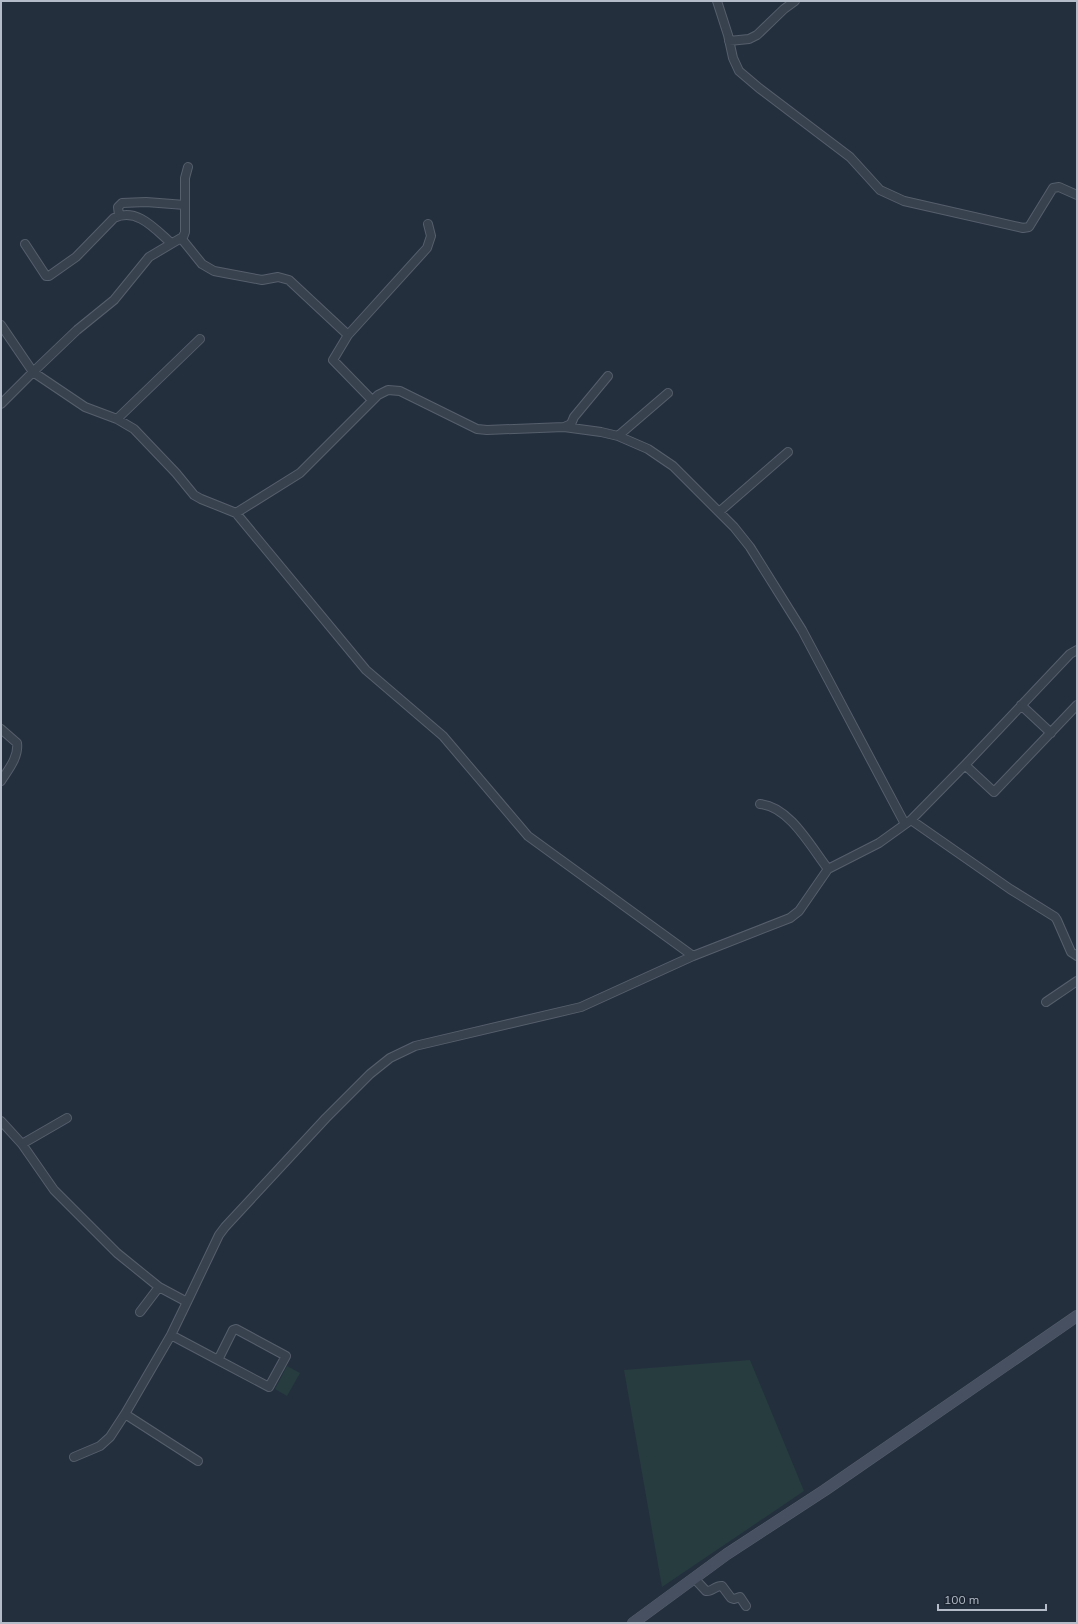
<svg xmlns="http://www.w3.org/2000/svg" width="1078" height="1624" font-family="Mulish,sans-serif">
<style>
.green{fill:#263c3f}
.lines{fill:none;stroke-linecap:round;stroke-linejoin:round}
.street-casing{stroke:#565f6c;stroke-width:10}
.secondary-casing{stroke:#565f6c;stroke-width:12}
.street{stroke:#38414e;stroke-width:8}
.secondary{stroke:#465061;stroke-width:11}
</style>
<rect width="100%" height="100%" fill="#242f3e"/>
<!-- green -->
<path class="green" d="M750 1360 804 1491 662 1587 624 1370Z
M287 1366 300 1373 287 1396 275 1389Z"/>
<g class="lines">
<defs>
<path id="street" d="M717 1 728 35 733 58 739 71 759 88 850 157 880 190 904 201 1023 228 1029 227 1053 188 1059 187 1077 195
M729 41 749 39 757 35 784 9 795 1
M119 215 118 207 122 203 146 202 185 205
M182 240 185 232V178L188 167
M25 244 46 276H49L76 257 114 218C137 207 155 229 171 243
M1 325 33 372 77 330 114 300 149 257 181 238 202 264 214 271 262 280 278 277 289 280 348 335 333 360 372 400
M348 335 427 248 431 236 428 224
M1 404 33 372 85 407 117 419 134 429 176 473 194 495 201 499 236 513 300 473 378 395 388 390 400 391 477 429 487 430 564 427 601 432 618 436 648 449 673 466 734 527 750 547 802 630 905 824
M117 419 200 339
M564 427 571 424 574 417 608 376
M618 436 668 393
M719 512 788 452
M236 513 366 670 443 736 528 836 693 956
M1021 705 1051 733
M1 729 17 743C19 757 8 770 1 781
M965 765 994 792 1077 705
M760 804C789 806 811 847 828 869
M911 820 1010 889 1055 917 1057 920 1071 952 1077 956
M1046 1002 1077 981
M1 1121 22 1144 54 1190 117 1253 159 1287 187 1302 219 1235 225 1227 326 1118 370 1074 390 1058 415 1046 581 1007 693 956 790 918 799 911 828 869 879 843 911 820 965 765 1070 654 1077 650
M22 1144 67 1118
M140 1312 159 1287
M171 1335 218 1360 233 1330 236 1329 286 1356 269 1387 218 1360
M125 1414 198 1461
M74 1457 100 1446 110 1437 125 1414 171 1335 187 1302
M694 1578 706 1591C712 1592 716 1585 722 1586L731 1598 734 1599 740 1597 746 1606"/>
<path id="secondary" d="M633 1623 727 1554 825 1490 1077 1316"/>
</defs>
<!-- street casing -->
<use href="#street" class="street-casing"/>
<!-- secondary casing -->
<use href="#secondary" class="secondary-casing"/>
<!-- street -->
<use href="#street" class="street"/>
<!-- secondary -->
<use href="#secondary" class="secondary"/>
</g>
<!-- border -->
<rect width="1078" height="1624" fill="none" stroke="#b4bcc9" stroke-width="4"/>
<!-- scale -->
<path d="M938 1604v6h108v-6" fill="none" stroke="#b4bcc9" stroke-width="2"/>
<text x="944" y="1604" font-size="12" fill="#b4bcc9" stroke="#1d2633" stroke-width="3" paint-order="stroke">100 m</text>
</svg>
